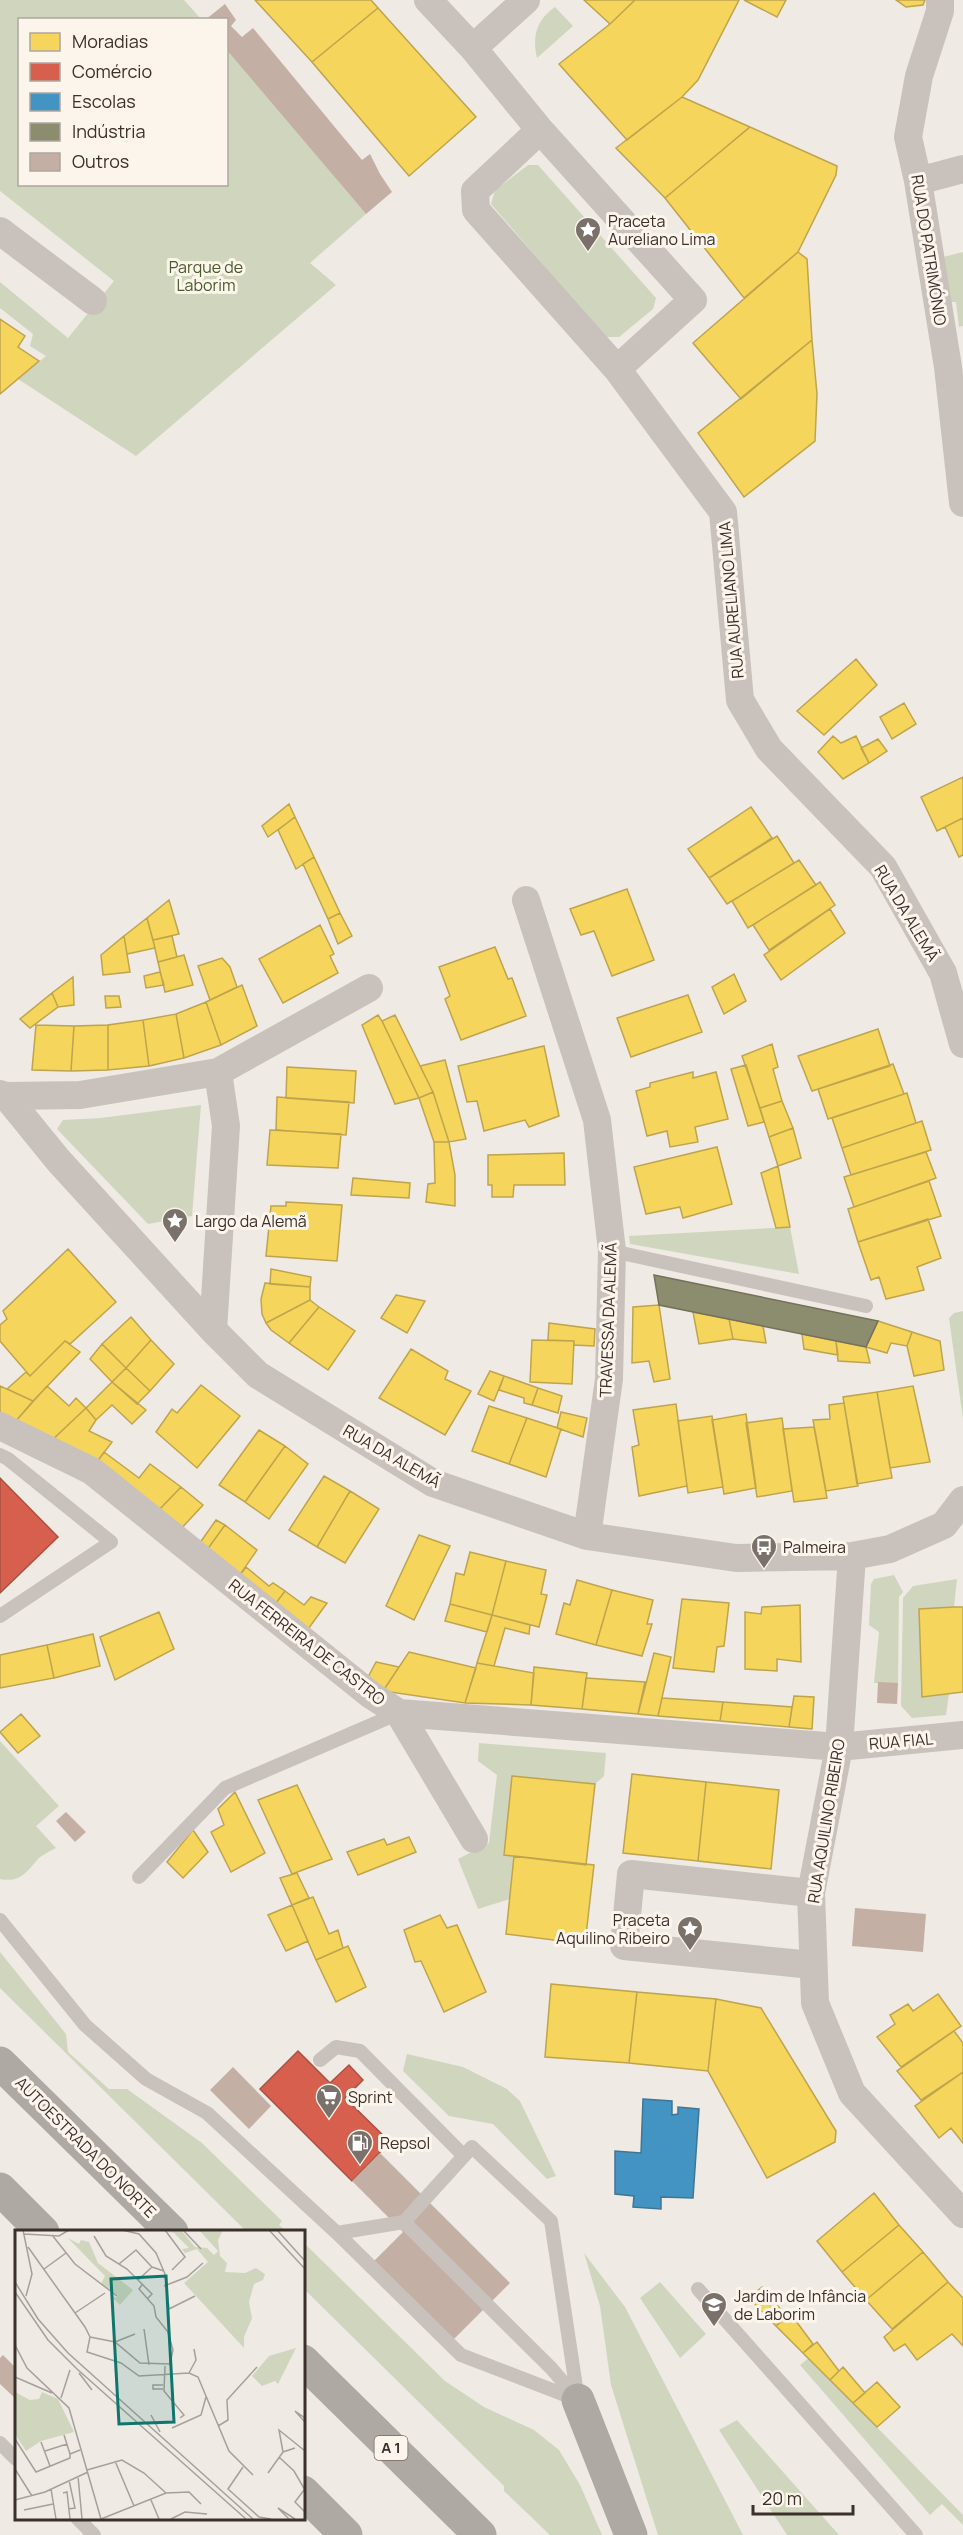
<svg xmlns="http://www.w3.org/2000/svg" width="963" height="2535" font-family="Manrope,sans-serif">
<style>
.green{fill:#d0d6bd}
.homes{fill:#f6d55c;stroke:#bea44d;stroke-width:1.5}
.shops{fill:#d6604d;stroke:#a85242;stroke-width:1.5}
.schools{fill:#4393c3;stroke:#417595;stroke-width:1.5}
.industry{fill:#8c8c6e;stroke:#74705a;stroke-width:1.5}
.building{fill:#c4afa5}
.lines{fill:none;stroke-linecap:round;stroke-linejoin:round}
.lane{stroke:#c9c2bc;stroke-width:14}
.street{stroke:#c9c2bc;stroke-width:28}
.highway{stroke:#aea9a3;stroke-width:33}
.labels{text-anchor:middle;stroke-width:6;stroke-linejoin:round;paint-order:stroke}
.shield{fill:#fbf5ec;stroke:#756b64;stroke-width:1.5}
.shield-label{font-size:15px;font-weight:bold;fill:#3b302a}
.poi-label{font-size:16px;fill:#3b302a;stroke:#fbf5ec;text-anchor:start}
.street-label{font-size:16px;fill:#3b302a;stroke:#fbf5ec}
.park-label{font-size:16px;fill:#485b2c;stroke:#fbf5ec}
.inset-road{fill:none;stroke:#a7a09a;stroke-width:1.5}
.view{fill:#0f766e;fill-opacity:0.15;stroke:#0f766e;stroke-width:3}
.inset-edge{fill:none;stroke:#3b302a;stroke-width:3}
</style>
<rect width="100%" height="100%" fill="#efeae4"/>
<!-- green -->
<path class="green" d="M0 0H184L201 19 20 20V184H226L227 49 366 214 310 263 336 285 136 456 18 379 46 356 30 346 33 334 0 308V282L68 338 114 281 0 191Z
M555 7 573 26 537 58C532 37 536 20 555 7Z
M528 165H538L656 298 653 309 619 337H605L491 204 495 190Z
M963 252V326L959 327 956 302H947L939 258Z
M201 1105 192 1216 148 1224 57 1129 63 1120 101 1118Z
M790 1227 799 1274 630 1244 629 1236Z
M963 1311V1419L949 1318 954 1313Z
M894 1575 903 1592 899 1597 898 1683H874L879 1632 869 1625 871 1584 874 1579Z
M957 1579 954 1607 919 1609 922 1696 949 1694 946 1715 912 1718 901 1706 903 1598 913 1586Z
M0 1741 59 1806 36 1826 56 1848C50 1851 44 1854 39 1858 26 1872 21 1883 0 1879Z
M479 1743 606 1753 604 1776 595 1784 512 1776 504 1854 514 1856 510 1899 478 1909 458 1859 489 1843 497 1775 478 1761Z
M0 1952 66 2034 68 2052 109 2089H127L202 2143 282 2221 279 2225 287 2232H247L0 1988Z
M407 2054 463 2067 507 2089 520 2101 556 2176 547 2179 493 2124 449 2116 403 2071Z
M303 2242 445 2381 484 2407 534 2430 559 2450 580 2485 602 2535H550L504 2491V2486L303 2288Z
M584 2253 625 2307 743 2535H658L611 2385 600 2306Z
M660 2282 706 2334 680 2358 640 2298Z
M809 2358 963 2515V2525L942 2504 930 2515 800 2365Z
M737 2420 839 2535H787L719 2430Z"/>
<!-- homes -->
<path class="homes" d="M255 0H371L378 8 312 62Z
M584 0H635L610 24Z
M635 0H739L698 80 682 97 627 140 559 64 610 24Z
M744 0H786L777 17Z
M896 0H925L923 5 906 7Z
M378 8 476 117 409 176 312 62Z
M682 97 750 127 665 198 616 148Z
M750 127 837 166 836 175 798 252 744 298 665 198Z
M798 252 807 259 812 340 741 399 693 343Z
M0 319 25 336 18 347 39 361 0 394Z
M812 340 817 394 815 441 744 497 698 433Z
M856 659 877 685 824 735 797 711Z
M904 703 916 724 892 739 880 717Z
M833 736 841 743 856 736 869 763 843 779 818 752Z
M878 739 887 751 869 763 861 748Z
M963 777V818L937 831 921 797Z
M289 804 295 817 268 837 262 826Z
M751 807 772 838 709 878 688 849Z
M295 817 314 857 296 869 278 830Z
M963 818V855L959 857 945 827Z
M777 836 794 863 727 904 709 878Z
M314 857 340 913 328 919 303 864Z
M799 860 816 885 748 928 732 901Z
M820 882 835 905 769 950 753 925Z
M627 889 654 960 612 976 594 931 581 935 570 909Z
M169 900 179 934 153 940 147 918Z
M830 909 845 933 781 980 764 955Z
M340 913 352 936 338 944 328 919Z
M147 918 155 948 127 954 124 936Z
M320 925 334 954 330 956 338 973 283 1003 259 959Z
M124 936 130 972 103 975 101 955Z
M172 936 177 957 158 962 153 940Z
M495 947 508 979 512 978 526 1016 461 1040 445 999 450 996 439 967Z
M184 955 193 985 165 992 158 962Z
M222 958 230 967 237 987 210 1000 198 966Z
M160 972 164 985 146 988 144 976Z
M734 974 746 1001 724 1014 712 987Z
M73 977 74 1005 58 1007 52 993Z
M242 985 257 1026 221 1045 206 1002Z
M52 993 58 1007 30 1028 20 1019Z
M688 995 702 1032 631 1057 617 1018Z
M105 996H119L121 1007 106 1008Z
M206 1002 221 1045 184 1058 176 1014Z
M176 1014 184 1058 149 1066 143 1020Z
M378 1015 382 1021 419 1098 395 1104 362 1025Z
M395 1015 433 1092 419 1098 382 1021Z
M143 1020 149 1066 108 1070V1025Z
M36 1025 74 1026 71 1071 32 1070Z
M108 1025V1070L71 1071 74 1026Z
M878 1029 890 1066 812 1091 798 1056Z
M772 1044 778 1067 773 1069 782 1101 760 1108 742 1056Z
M544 1046 559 1116 529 1127 525 1120 484 1131 477 1101 467 1102 458 1066Z
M445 1060 466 1139 449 1142 433 1092 420 1066Z
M893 1064 904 1094 828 1119 818 1089Z
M746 1065 764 1122 748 1126 731 1069Z
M287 1067 356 1071 354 1103 286 1098Z
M693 1072V1078L716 1072 728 1119 695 1127 698 1142 670 1147 667 1131 647 1136 636 1091 650 1087V1083Z
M433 1092 449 1142H434L419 1098Z
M907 1093 916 1123 842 1148 832 1118Z
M277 1097 349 1102 346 1135 276 1130Z
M782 1101 793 1128 769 1137 760 1108Z
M922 1121 931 1150 851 1175 842 1148Z
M793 1128 801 1158 778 1166 769 1137Z
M270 1130 341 1134 338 1168 267 1165Z
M434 1142H449L455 1175V1206L426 1202 428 1184 435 1183Z
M717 1147 732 1204 683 1218 680 1207 646 1214 634 1167Z
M926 1152 936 1178 854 1207 844 1177Z
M564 1153 565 1185H514L513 1197H492V1185H488V1155Z
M778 1166 790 1227 776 1228 761 1173Z
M353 1178 410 1183 409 1198 351 1195Z
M929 1181 941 1216 858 1242 848 1209Z
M286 1202 342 1205 337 1261 266 1256 271 1206H286Z
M928 1219 941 1258 917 1267 924 1290 886 1299 879 1277 871 1280 858 1242Z
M68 1249 116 1302 70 1344 65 1341 30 1376 0 1341V1325L7 1319 3 1311Z
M271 1269 311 1277 310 1287 270 1284Z
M265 1283 310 1287V1300L266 1323 262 1314 261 1299Z
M396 1295 425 1301 407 1333 381 1318Z
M310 1300 319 1307 289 1343 271 1330 266 1323Z
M659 1305 670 1379 654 1382 649 1361 632 1363 633 1307Z
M319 1307 355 1331 328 1370 289 1343Z
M693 1312 729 1319 733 1339 699 1344Z
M131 1317 151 1340 126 1368 102 1344Z
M729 1319 763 1326 766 1343 733 1339Z
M878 1321 912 1332 907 1346 891 1343 887 1353 866 1347Z
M549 1323 595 1329 594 1346 574 1345V1341L548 1340Z
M912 1332 940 1341 944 1370 914 1376 907 1346Z
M802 1334 836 1341 838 1355 804 1349Z
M151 1340 174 1364 150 1391 126 1368Z
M532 1340 574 1341 572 1384 530 1382Z
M65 1341 80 1352 33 1401 7 1389 26 1372 30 1376Z
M836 1341 866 1347 870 1363 838 1361Z
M102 1344 126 1368 112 1382 90 1359Z
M411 1349 448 1371 445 1379 471 1391 445 1435 379 1398Z
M126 1368 150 1391 137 1404 112 1382Z
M490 1371 504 1376 494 1401 478 1394Z
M504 1376 538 1388 532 1405 524 1403V1398L499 1390Z
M112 1382 146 1410 132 1424 112 1405 96 1420 86 1408Z
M201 1385 240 1416 197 1468 156 1432 172 1409 177 1413Z
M0 1386 33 1401 15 1422 0 1414Z
M47 1386 69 1406 76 1398 86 1408 51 1441 15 1422Z
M913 1386 930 1462 890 1468 877 1392Z
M538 1388 562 1396 558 1413 532 1405Z
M877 1392 892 1478 857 1484 843 1397Z
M844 1403 858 1486 826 1491 813 1420 830 1419 829 1405Z
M676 1404 687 1486 639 1496 632 1447 639 1445 633 1410Z
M489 1406 527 1418 509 1464 472 1451Z
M86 1408 96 1420 89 1431 112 1442 96 1463 51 1441Z
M561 1412 587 1418 583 1437 557 1428Z
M746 1414 756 1488 724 1494 712 1420Z
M712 1416 723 1487 688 1493 678 1421Z
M527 1418 561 1429 546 1477 509 1464Z
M782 1418 792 1491 757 1497 746 1423Z
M814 1427 827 1498 794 1502 783 1429Z
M259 1430 285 1446 245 1502 219 1485Z
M285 1446 308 1464 269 1519 245 1502Z
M104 1452 139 1478 150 1464 181 1487 156 1513 96 1463Z
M324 1476 350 1491 317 1547 289 1530Z
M181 1487 203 1505 178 1532 156 1513Z
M350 1491 379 1509 345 1563 317 1547Z
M216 1520 225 1525 204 1554 197 1547Z
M225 1525 257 1550 237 1579 204 1554Z
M419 1535 450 1546 414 1620 386 1606Z
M470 1552 506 1561 492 1615 450 1604 456 1573 464 1575Z
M506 1561 546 1570 541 1594 547 1595 539 1627 492 1615Z
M246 1567 269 1586 273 1583 285 1591 273 1607 237 1579Z
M577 1580 612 1590 596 1645 556 1634 564 1603 570 1605Z
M612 1590 653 1600 647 1624H652L642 1656 596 1645Z
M285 1591 304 1605 311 1597 327 1603 306 1632 273 1607Z
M682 1599 729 1603 724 1646 717 1647 714 1672 673 1668Z
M450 1604 492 1615 487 1632 445 1621Z
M800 1605 801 1662 777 1659V1671L745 1669V1612L761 1614 762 1607Z
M954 1607H963V1692L922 1697 919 1609Z
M159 1612 174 1649 115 1680 100 1637Z
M492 1615 530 1625 529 1634 505 1628 494 1666 477 1663Z
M93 1634 100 1666 54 1678 47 1645Z
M47 1645 54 1678 0 1688V1655Z
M409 1652 476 1668 465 1703 383 1691Z
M654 1653 671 1657 658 1716 638 1714Z
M376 1662 399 1667 383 1691 367 1679Z
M477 1663 534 1673 531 1705 465 1703Z
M534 1667 587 1673 582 1709 531 1705Z
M586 1678 645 1682 638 1714 582 1709Z
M794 1696 814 1697 812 1729 789 1727Z
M662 1698 723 1702 720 1721 658 1716Z
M723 1702 792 1707 789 1727 720 1721Z
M21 1714 40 1736 18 1753 0 1732Z
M632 1774 706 1782 698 1861 623 1853Z
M512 1776 595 1784 586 1865 504 1855Z
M706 1782 779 1790 771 1869 698 1861Z
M297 1785 332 1859 292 1874 258 1800Z
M235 1792 265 1853 231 1872 211 1832 224 1825 218 1809Z
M193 1830 208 1852 183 1878 167 1862Z
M409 1837 416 1852 358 1875 347 1852 384 1839 387 1845Z
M514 1856 594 1865 585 1944 506 1934Z
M297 1873 309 1898 292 1905 280 1878Z
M313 1897 329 1934 338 1930 343 1948 316 1960 292 1905Z
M292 1905 308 1941 286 1951 268 1915Z
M440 1915 447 1928 457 1925 486 1992 444 2012 421 1961 415 1962 404 1930Z
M348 1946 366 1987 336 2002 316 1960Z
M551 1984 637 1992 629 2063 545 2057Z
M637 1992 716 1999 708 2071 629 2063Z
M938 1994 961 2026 901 2067 877 2037 895 2024 890 2015 908 2004 913 2011Z
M716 1999 761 2008 836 2131 835 2142 767 2178 708 2071Z
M954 2031 963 2043V2072L921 2100 897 2071Z
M963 2072V2143L951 2128 939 2138 915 2106Z
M874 2193 899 2225 842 2272 817 2241Z
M899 2225 923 2252 866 2300 842 2272Z
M923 2252 948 2282 892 2329 866 2300Z
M948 2282 963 2298V2346L952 2334 917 2360 905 2344 894 2351 884 2337Z
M762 2287 787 2317 776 2326 749 2298Z
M790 2313 813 2344 803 2353 776 2326Z
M817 2342 839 2371 830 2380 803 2353Z
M843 2367 865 2393 853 2403 830 2380Z
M877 2382 900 2407 877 2427 853 2403Z"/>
<!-- shops -->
<path class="shops" d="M0 1478 58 1537 0 1593Z
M298 2051 330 2083 349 2065 363 2080 345 2098 390 2142 352 2181 260 2089Z"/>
<!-- schools -->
<path class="schools" d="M643 2099 672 2101V2115L678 2114V2107L699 2109 693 2198 661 2197V2209L633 2207 634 2196 615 2194V2151L641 2153Z"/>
<!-- industry -->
<path class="industry" d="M654 1275 878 1321 866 1347 659 1305Z"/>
<!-- building -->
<path class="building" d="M225 4 236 20 231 26 242 37 253 28 362 160 370 154 380 174 392 192 366 214 226 49V20H205Z
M878 1682 898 1683 897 1704 877 1703Z
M66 1812 86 1832 75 1842 56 1821Z
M855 1908 926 1914 923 1952 852 1946Z
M233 2067 271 2106 249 2129 210 2090Z
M380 2153 510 2283 447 2346 368 2267 403 2232 352 2181Z
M3 2355 16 2368V2399L0 2384V2358Z"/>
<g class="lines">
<!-- lane -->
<path class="lane" d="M612 1251 866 1306
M0 1455 8 1459 111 1542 0 1616
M139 1877 225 1788 399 1713
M0 1920 85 2025 146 2079 207 2113 337 2233 461 2355 578 2400
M320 2060 336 2047 360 2051 464 2156
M404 2222 472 2147 551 2221 578 2400
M337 2233 404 2222 551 2368 577 2398
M698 2289 916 2535
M0 2443 16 2459
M77 2518 94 2535"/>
<!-- street -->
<path class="street" d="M428 0 473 48 540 130 693 300 617 369
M940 0V11L919 76 908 137 918 181 948 367 963 503
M473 48 526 0
M540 130 475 191 476 210 617 369 723 512 740 700 769 749 883 867 943 973 963 1044
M918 181 963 169
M0 231 93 301
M526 900 597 1120 612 1251 609 1379 587 1536
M0 1094 6 1096 58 1160 213 1330 258 1375 433 1483 587 1536 736 1558 852 1556 890 1549 944 1525 963 1500
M6 1096 80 1095 218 1072 369 988
M213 1330 226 1126 218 1072
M0 1426 92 1471 371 1695 399 1713 839 1747 963 1735
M852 1556 839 1747 811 1893 815 2003 852 2093 963 2214
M399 1713 474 1839
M811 1893 631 1874 624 1946 812 1965"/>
<!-- highway -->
<path class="highway" d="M0 2063 172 2232
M0 2189 43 2232
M303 2361 480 2535
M578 2400 631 2535
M303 2492 346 2535"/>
</g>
<!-- icons -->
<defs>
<symbol id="sight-pin" viewBox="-11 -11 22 30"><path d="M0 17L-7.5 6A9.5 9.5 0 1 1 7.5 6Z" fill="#7a716b" stroke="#fbf5ec"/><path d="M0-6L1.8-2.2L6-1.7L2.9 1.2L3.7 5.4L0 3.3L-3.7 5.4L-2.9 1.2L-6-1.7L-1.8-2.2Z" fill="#fff"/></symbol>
<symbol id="bus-pin" viewBox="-11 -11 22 30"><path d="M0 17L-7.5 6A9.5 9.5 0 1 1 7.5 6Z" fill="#7a716b" stroke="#fbf5ec"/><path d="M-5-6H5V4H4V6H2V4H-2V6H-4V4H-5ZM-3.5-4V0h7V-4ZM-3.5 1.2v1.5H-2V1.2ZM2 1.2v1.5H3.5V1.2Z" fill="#fff"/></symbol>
<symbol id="supermarket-pin" viewBox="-11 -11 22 30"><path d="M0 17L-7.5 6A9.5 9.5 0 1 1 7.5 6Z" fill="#7a716b" stroke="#fbf5ec"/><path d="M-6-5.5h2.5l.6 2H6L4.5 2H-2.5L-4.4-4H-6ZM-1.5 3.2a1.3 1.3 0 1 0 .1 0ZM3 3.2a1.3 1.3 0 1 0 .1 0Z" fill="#fff"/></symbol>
<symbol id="fuel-pin" viewBox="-11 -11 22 30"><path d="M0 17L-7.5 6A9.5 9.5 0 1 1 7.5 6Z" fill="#7a716b" stroke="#fbf5ec"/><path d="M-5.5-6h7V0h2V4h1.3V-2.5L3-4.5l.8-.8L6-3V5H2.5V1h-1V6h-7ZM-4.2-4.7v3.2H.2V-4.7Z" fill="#fff"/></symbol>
<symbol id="school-pin" viewBox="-11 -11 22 30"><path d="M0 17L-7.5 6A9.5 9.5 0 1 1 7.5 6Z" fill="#7a716b" stroke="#fbf5ec"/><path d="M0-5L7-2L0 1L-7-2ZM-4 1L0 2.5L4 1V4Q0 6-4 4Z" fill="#fff"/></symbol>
</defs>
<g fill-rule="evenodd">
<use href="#sight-pin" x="573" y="215" width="30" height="40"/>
<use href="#sight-pin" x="160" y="1206" width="30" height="40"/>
<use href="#bus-pin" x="749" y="1532" width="30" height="40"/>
<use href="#sight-pin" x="675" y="1914" width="30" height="40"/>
<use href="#supermarket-pin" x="314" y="2082" width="30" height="40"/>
<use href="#fuel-pin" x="345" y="2128" width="30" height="40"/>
<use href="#school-pin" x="699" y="2290" width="30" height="40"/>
</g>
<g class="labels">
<!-- shield labels -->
<rect class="shield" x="374.5" y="2436" width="33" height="24" rx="4.5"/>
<g class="shield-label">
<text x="391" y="2453">A 1</text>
</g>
<!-- poi labels -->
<g class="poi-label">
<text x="608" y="227">Praceta<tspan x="608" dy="18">Aureliano Lima</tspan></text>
<text x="195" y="1227">Largo da Alemã</text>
<text x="783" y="1553">Palmeira</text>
<text x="670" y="1926" text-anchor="end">Praceta<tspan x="670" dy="18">Aquilino Ribeiro</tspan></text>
<text x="348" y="2103">Sprint</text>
<text x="380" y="2149">Repsol</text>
<text x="734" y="2302">Jardim de Infância<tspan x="734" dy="18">de Laborim</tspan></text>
</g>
<!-- street labels -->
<g class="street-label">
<text transform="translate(929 250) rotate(81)" y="6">RUA DO PATRIMÓNIO</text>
<text transform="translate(731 600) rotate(-95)" y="6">RUA AURELIANO LIMA</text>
<text transform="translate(907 913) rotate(59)" y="6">RUA DA ALEMÃ</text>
<text transform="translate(608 1320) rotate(-88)" y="6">TRAVESSA DA ALEMÃ</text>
<text transform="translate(392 1456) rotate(30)" y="6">RUA DA ALEMÃ</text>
<text transform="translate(307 1642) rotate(38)" y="6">RUA FERREIRA DE CASTRO</text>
<text transform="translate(901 1741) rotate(-5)" y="6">RUA FIAL</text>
<text transform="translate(826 1821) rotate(-81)" y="6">RUA AQUILINO RIBEIRO</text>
<text transform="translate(86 2147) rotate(45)" y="6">AUTOESTRADA DO NORTE</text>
</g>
<!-- park labels -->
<g class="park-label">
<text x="206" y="273">Parque de<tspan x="206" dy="18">Laborim</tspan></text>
</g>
</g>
<!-- overview -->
<g transform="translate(15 2230)">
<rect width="290" height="290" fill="#efeae4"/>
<path d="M166 0 180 17 192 18 199 25 203 21 184 0H208L203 10 205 26 212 33 210 42 230 43 241 38 250 44 248 50 239 54 234 72 237 88 229 107V118L169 53 193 32 182 19 170 23 167 19 174 18 159 3 153 2ZM53 8 64 14 66 10 74 12 83 33 118 60 105 75 94 64 101 68 103 65 86 54 90 46ZM281 118 263 154 260 151 247 156 237 146 254 126ZM0 162 15 170 24 169 27 162 43 169 59 202 26 211 11 221 0 204Z" fill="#d0d6bd"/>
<path class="inset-road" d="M8 0 17 44 11 66M107 0 124 4 141 23 150 44 154 79 180 66M150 0 170 27 157 40M168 0 186 19M254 0 290 39M262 0 290 31M9 4 44 6 54 0M37 5 60 34 102 66M79 6 91 26 112 39 137 64 133 68M13 17 70 97 75 107 72 122 106 133 124 146 174 143 183 147 214 221 238 245M104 34 121 20 137 37 149 41M29 39 51 23M123 50 137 37M0 52 23 89 53 123 238 289M149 56 172 47 188 33M0 62 33 110 62 139 231 289M60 83 90 63M129 99 134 135M75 107 100 112 125 133 155 134 158 120 153 102 141 87 139 76 124 59 127 55M100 112 120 104M0 115 12 138 54 178 86 289M150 136 149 161 169 185 165 188M64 143 77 160M174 143 181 130 179 119M0 147 37 163M148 155H138V159H148M46 168 55 140M136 185 145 202M290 188 280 181 290 192M203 196 213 190 212 170 242 137M157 198 186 185 191 167M49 205 55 224M0 209 21 242 55 228V224L65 220M26 212 35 236M30 221 52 214M268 222 264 200 290 221M264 227 279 241 290 260M100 231 119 276M228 237 213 259 244 287 256 289M0 239 17 266M72 240 107 230 129 243 151 263M253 243 268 222 280 218M63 246 67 289M36 259 41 289M289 260 280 272 290 282M48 263 52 262 55 289M0 270 30 262 73 242M136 270 144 289M53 279 60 278 54 250M9 280 38 274M86 289 151 263 174 262 186 274M156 289 170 282 192 284M274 289 263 278 280 289"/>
<path class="view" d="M151 46 159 192 104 194 96 49Z"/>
<rect width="290" height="290" class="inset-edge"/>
</g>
<!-- legend -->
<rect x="18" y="18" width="210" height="168" fill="#fbf5ec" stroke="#aea69e" stroke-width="1.5"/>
<rect x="30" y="33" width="30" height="18" fill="#f6d55c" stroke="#aea69e" stroke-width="1.5"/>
<text x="72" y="48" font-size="18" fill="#3b302a">Moradias</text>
<rect x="30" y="63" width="30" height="18" fill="#d6604d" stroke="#aea69e" stroke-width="1.5"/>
<text x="72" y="78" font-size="18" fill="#3b302a">Comércio</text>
<rect x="30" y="93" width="30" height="18" fill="#4393c3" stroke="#aea69e" stroke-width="1.5"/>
<text x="72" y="108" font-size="18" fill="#3b302a">Escolas</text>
<rect x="30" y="123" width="30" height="18" fill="#8c8c6e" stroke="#aea69e" stroke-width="1.5"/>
<text x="72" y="138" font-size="18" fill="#3b302a">Indústria</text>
<rect x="30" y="153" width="30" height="18" fill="#c4afa5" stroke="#aea69e" stroke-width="1.5"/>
<text x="72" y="168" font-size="18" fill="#3b302a">Outros</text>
<!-- scale -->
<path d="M753 2505v9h100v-9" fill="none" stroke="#3b302a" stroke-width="3"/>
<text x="762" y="2505" font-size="18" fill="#3b302a" stroke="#fbf5ec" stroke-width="4.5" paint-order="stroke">20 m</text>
</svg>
